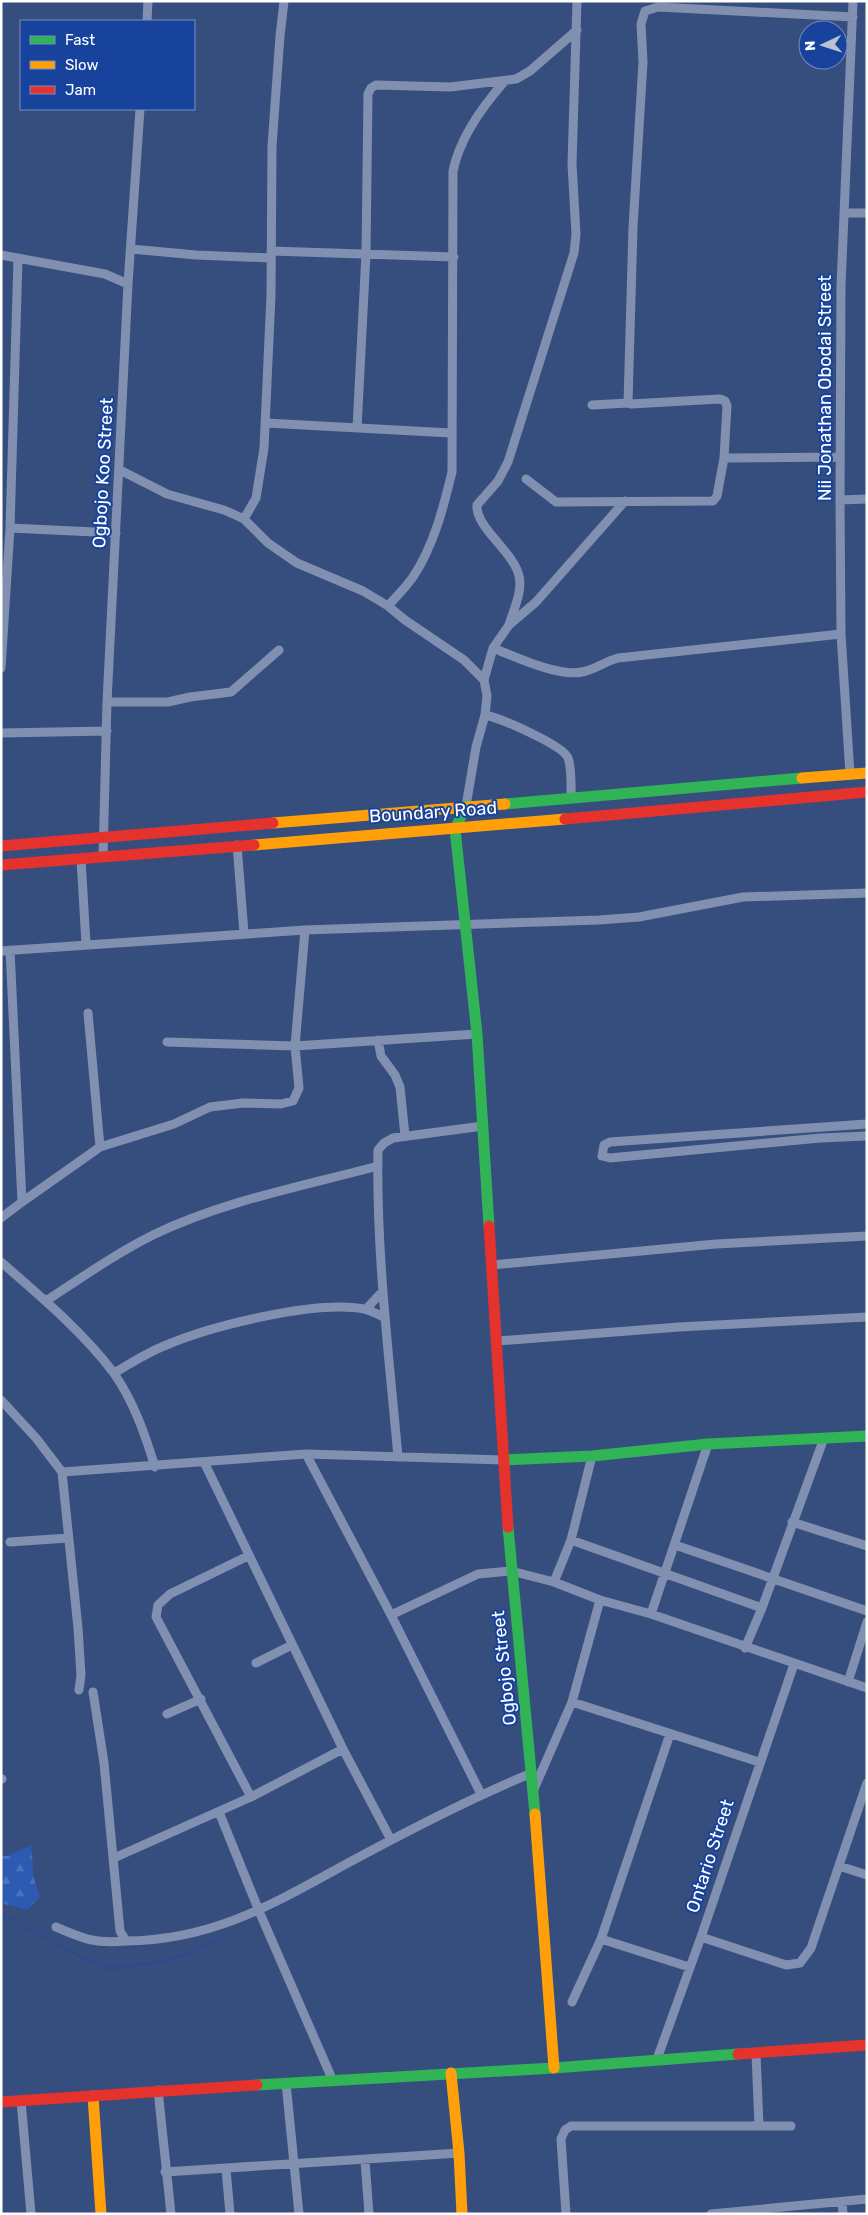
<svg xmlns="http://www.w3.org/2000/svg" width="868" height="2215" font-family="Rubik,sans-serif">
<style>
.forest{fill:url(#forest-firs)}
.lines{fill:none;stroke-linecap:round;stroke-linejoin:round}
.stream{stroke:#2c4b8d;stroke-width:2.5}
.street{stroke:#8190b0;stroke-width:9}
.fast{stroke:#30b455;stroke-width:11}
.slow{stroke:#ff9f0a;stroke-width:11}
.jam{stroke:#e5322d;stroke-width:11}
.labels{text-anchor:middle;stroke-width:4;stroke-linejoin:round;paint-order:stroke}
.street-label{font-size:18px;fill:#fff;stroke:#17439d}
</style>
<defs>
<pattern id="forest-firs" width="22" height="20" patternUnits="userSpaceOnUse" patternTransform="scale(1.25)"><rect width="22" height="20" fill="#2c5ab3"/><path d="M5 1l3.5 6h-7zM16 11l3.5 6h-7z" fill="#4c73be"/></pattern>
</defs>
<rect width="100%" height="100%" fill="#364e7e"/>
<!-- forest -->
<path class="forest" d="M31 1845 34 1879 40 1897 27 1910 1 1903V1856H8Z"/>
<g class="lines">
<!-- stream -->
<path class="stream" d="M1 1914 83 1958 110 1969 171 1960 221 1938"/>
<!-- street -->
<path class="street" d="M147 21 148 1
M844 213H867
M131 249 196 255 271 258
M271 251 454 257
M1 255 105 274 128 284
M592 405 628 403
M266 423 451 433
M357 428 366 254 368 94 371 88 376 85 450 87 516 79 530 71 577 30
M724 458 727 406 725 401 720 399 631 404 628 403 633 227 643 62 641 24 645 11 658 7 853 17
M120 470 167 494 224 510 244 519 268 543 297 563 363 591 388 606 405 620 464 660 484 680
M526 479 556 502 713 501 717 496 724 458 840 457
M840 500 867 499
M244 519 256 498 264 448 271 295 272 146 280 36 284 1
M10 528 116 533
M388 606C396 597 406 587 413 577 434 545 443 509 452 472L453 171C460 137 482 107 504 82
M509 625C513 611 523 591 519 576 514 552 475 527 477 505L498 481 508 462 574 253 576 234 572 164 577 1
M493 648C516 657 558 677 582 672 594 670 606 661 618 658L841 634
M1 668 10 528 18 259
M107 702H168L190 697 231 692 279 650
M485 715C500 718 563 745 568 758 572 769 571 786 571 798
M1 733 107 731
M850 774 841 634 840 500 841 286 853 1
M466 806 476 747 485 715 487 696 484 680 493 648 509 625 536 602 625 501
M237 845 244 933
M103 857 107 702 128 284 140 109
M81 859 86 944
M1 951 305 930 599 920 639 917 743 897 867 893
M88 1013 100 1147
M378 1040 381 1056 395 1075 400 1087 405 1136
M167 1042 295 1046 477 1034
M867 1124 610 1142 604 1145 602 1156 610 1158 820 1138 867 1136
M22 1202 100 1147 174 1124 210 1107 243 1103 281 1104 293 1101 299 1088 295 1046 305 930
M1 1218 22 1202 10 950
M1 1262C39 1295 83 1332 113 1372 133 1400 145 1434 155 1467
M492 1265 716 1244 867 1236
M46 1301C81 1278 115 1254 153 1235 223 1201 303 1186 378 1166
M366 1309 383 1291
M497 1341 679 1327 867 1317
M114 1373C130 1364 146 1353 164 1346 210 1326 315 1300 364 1309 371 1310 379 1315 385 1318
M1 1400 36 1438 62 1472 78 1628 81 1675 79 1690
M306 1454 391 1615 481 1794
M398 1457C389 1355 376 1252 378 1150L384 1143 393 1138 483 1126
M204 1462 343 1749 391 1840
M62 1472 306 1454 504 1460
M792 1522 867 1546
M571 1540 762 1608
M10 1542 68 1538
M675 1545 867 1611
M248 1556 170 1594 158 1605 156 1617 251 1797
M554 1582 571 1540 592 1456
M651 1614 708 1444
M391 1615 478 1574 511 1571 554 1582 600 1600 651 1614 867 1688
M745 1648 762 1608 824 1438
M256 1663 292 1645
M848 1682 867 1622
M93 1692 104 1763 120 1931 126 1941C220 1940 282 1898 361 1856 417 1826 473 1797 532 1773
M572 1702 759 1762
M167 1714 201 1699
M1 1779H2
M534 1789 572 1702 600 1600
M219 1812 259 1911 333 2081
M114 1858 251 1797 343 1749
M839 1866 867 1875
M56 1927C84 1939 95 1944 126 1941
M701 1937 786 1965 800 1963 811 1948 867 1783
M601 1939 689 1967
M572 2002 601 1939 670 1734
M756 2053 759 2126
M657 2059 701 1937 794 1664
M286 2083 299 2214
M158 2090 171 2214
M21 2101 31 2214
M365 2161 369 2214
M226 2169 230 2214
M165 2172 459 2153
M842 2202 843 2214
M566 2214 561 2139 565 2130 571 2126H791
M711 2214 867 2199"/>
<!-- fast -->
<path class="fast" d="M505 804 802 778
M466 806 455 829 477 1034 489 1226
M504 1460 592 1456 708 1444 867 1436
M508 1527 535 1814
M257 2085 554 2068 738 2054"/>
<!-- slow -->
<path class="slow" d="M802 778 867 773
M273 823 505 804
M254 845 565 819
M535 1814 554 2068
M451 2073 459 2153 462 2214
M93 2096 101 2214"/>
<!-- jam -->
<path class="jam" d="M565 819 867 792
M1 846 273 823
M1 865 254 845
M489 1226 508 1527
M738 2054 867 2045
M1 2102 257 2085"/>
</g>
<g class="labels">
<!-- street labels -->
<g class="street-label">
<text transform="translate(825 388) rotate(-90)" y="6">Nii Jonathan Obodai Street</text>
<text transform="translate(103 473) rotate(-87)" y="6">Ogbojo Koo Street</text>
<text transform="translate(433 812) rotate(-4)" y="6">Boundary Road</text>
<text transform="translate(504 1668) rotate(-96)" y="6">Ogbojo Street</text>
<text transform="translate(710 1856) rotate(-72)" y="6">Ontario Street</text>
</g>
</g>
<!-- border -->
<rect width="868" height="2215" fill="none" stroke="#ffffff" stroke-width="5"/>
<!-- legend -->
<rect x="20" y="20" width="175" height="90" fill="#17439d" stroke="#748ec4"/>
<rect x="30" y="36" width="25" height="8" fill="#30b455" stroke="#748ec4"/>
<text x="65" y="45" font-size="15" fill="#ffffff">Fast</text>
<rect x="30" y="61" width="25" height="8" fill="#ff9f0a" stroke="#748ec4"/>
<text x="65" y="70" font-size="15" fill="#ffffff">Slow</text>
<rect x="30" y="86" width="25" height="8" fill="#e5322d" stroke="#748ec4"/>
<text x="65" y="95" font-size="15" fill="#ffffff">Jam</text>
<!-- north arrow -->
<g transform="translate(823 45) rotate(266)"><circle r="24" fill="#17439d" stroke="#748ec4"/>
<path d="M0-4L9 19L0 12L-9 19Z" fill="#b9c1d2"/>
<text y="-8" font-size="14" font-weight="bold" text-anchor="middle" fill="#ffffff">N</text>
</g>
</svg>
